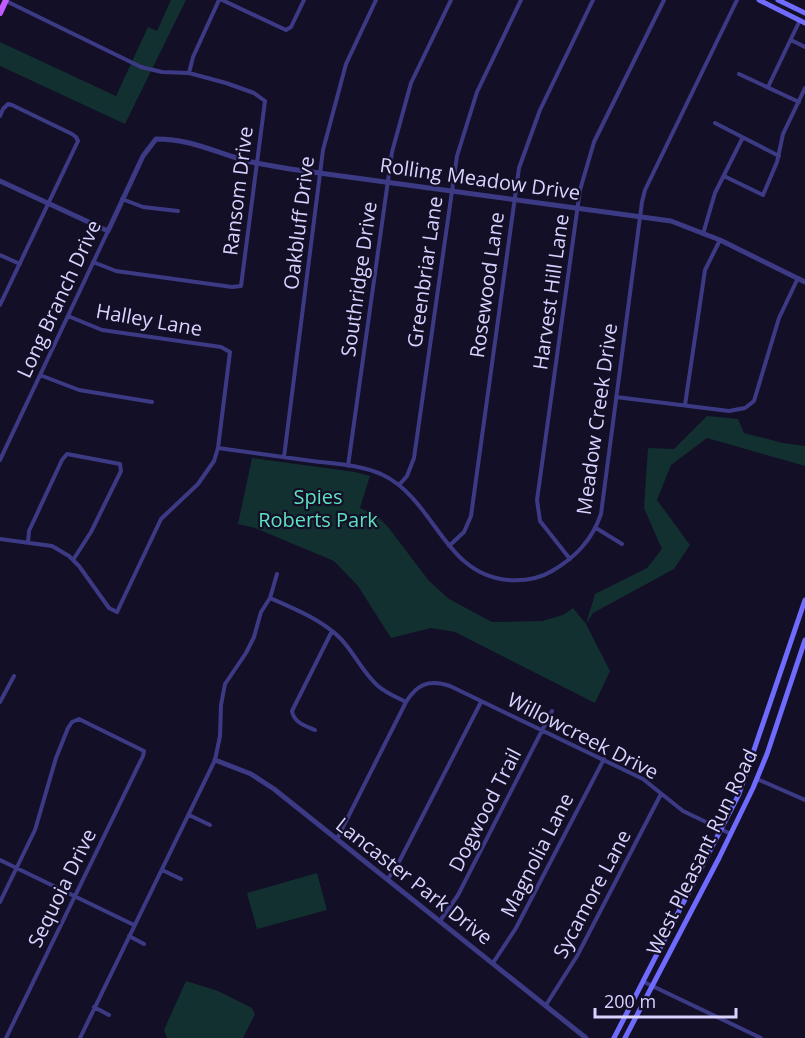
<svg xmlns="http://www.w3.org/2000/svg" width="805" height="1038" font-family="'Open Sans',sans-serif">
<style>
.green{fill:#12302f}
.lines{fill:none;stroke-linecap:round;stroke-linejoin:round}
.minor{stroke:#3d3a85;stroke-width:4}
.tertiary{stroke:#3d3a85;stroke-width:5}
.secondary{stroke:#6f6bff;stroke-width:5}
.primary{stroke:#c25bff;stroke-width:6}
.labels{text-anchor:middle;stroke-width:4.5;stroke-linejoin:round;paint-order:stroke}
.street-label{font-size:20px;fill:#d9d4ff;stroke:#130f26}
.park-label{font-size:20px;fill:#5fe0c0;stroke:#130f26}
</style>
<rect width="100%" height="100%" fill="#130f26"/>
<!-- green -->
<path class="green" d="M171 0H186L125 124 0 66V42L116 96 148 27 157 31Z
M707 416 738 419 744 433 783 443 805 446V466L707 438 671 465 657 500 690 545 674 569 593 613 586 624 610 671 595 703 455 632 431 628 391 638 358 586 334 561 255 528 238 524 252 458 355 472 370 476 360 508 376 515 388 527 429 581 449 599 492 622 542 621 563 615 573 608 586 624 595 594 647 568 662 549 644 508 648 448 674 449Z
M317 873 327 910 257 929 247 893Z
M186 981 218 991 252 1008 255 1014 243 1038H167L164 1030Z"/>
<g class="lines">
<!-- minor -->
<path class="minor" d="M222 0 286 30 291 27 304 0
M6 1 141 67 162 72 189 73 226 83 254 93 265 101 241 286 232 287 116 271 93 262
M791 40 805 47
M189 73 193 57 219 0
M739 74 799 102
M768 87 800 20
M0 116 3 109 8 104 12 105 72 134 76 137 78 141 0 305
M715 123 779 156
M724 176 763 195 777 162 783 134 805 88
M122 199 143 207 178 211
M703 234 715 193 742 139
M0 255 20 264
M40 375 79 390 152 402
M616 397 729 411 745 408 754 401 779 318 798 278
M685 405 705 270 720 240
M218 448C249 452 281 457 312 461 336 464 362 465 383 475 435 500 444 575 508 580 524 581 539 579 552 571 576 557 592 540 601 514L642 202 645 190 737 0
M284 457 323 150 346 64 376 0
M0 460 108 231
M348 466 392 152 411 83 451 0
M399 485 407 476 414 458 457 156 477 92 521 0
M596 528 622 544
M0 539 52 546 69 556 79 566 109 608 117 612 161 519 198 484 214 461 218 448 230 352 221 347 102 330 68 316
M28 542 29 531 62 460 67 454 120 464 121 471 91 532 73 560
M449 546 464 532 471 516 519 168 540 110 593 0
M570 559 540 521 537 500 580 190 594 142 664 0
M270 598C293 608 322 620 340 638 354 652 362 672 378 686 386 693 396 697 406 702
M0 702 14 676
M315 730C306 726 294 723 292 711L332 631
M757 779 805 800
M189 815 210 825
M337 839 406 702C417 684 429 679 450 686L643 779 683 811 731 834
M0 860 134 925
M162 870 181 879
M388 879 400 860 481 702
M0 902 35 830 56 758 68 728 72 722 79 719 144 751 143 756 6 1038
M440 921 458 895 552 711
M129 936 144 944
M493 963 516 928 604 759
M644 982 761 1038
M546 1005 577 956 661 794
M94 1007 109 1015
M80 1038 215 760 220 736 221 705 225 684 246 653 254 637 261 612 270 598 277 574"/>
<!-- tertiary -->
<path class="tertiary" d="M0 181 108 231 143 156 156 139C190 139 212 151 243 160 258 164 275 166 290 169L671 221 720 240 805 282
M215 760 251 774 274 789 586 1038"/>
<!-- secondary -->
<path class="secondary" d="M759 0 805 23
M778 0 805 13
M614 1038 739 794 805 600
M625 1038 719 858 753 788 767 754 805 640"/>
<!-- primary -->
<path class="primary" d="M0 13 6 0"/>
</g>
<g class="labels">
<!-- street labels -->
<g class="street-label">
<text transform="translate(480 179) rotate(8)" y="7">Rolling Meadow Drive</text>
<text transform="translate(238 191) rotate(-83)" y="7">Ransom Drive</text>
<text transform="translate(299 223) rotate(-83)" y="7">Oakbluff Drive</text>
<text transform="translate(425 272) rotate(-82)" y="7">Greenbriar Lane</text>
<text transform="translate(359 279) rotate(-82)" y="7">Southridge Drive</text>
<text transform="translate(487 285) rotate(-82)" y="7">Rosewood Lane</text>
<text transform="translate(551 292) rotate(-82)" y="7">Harvest Hill Lane</text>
<text transform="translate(59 299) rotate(-65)" y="7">Long Branch Drive</text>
<text transform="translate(149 320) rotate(10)" y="7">Halley Lane</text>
<text transform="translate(597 419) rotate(-82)" y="7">Meadow Creek Drive</text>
<text transform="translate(583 736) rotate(27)" y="7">Willowcreek Drive</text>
<text transform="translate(485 810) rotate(-63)" y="7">Dogwood Trail</text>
<text transform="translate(702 852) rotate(-64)" y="7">West Pleasant Run Road</text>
<text transform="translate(537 855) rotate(-63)" y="7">Magnolia Lane</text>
<text transform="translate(414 881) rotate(38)" y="7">Lancaster Park Drive</text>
<text transform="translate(62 888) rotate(-64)" y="7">Sequoia Drive</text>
<text transform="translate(592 894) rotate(-62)" y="7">Sycamore Lane</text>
</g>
<!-- park labels -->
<g class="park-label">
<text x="318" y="504">Spies<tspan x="318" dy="23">Roberts Park</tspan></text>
</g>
</g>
<!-- scale -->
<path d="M595 1008v9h141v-9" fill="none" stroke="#d9d4ff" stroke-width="3"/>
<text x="604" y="1008" font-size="18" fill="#d9d4ff" stroke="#130f26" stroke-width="4.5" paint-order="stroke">200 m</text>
</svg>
